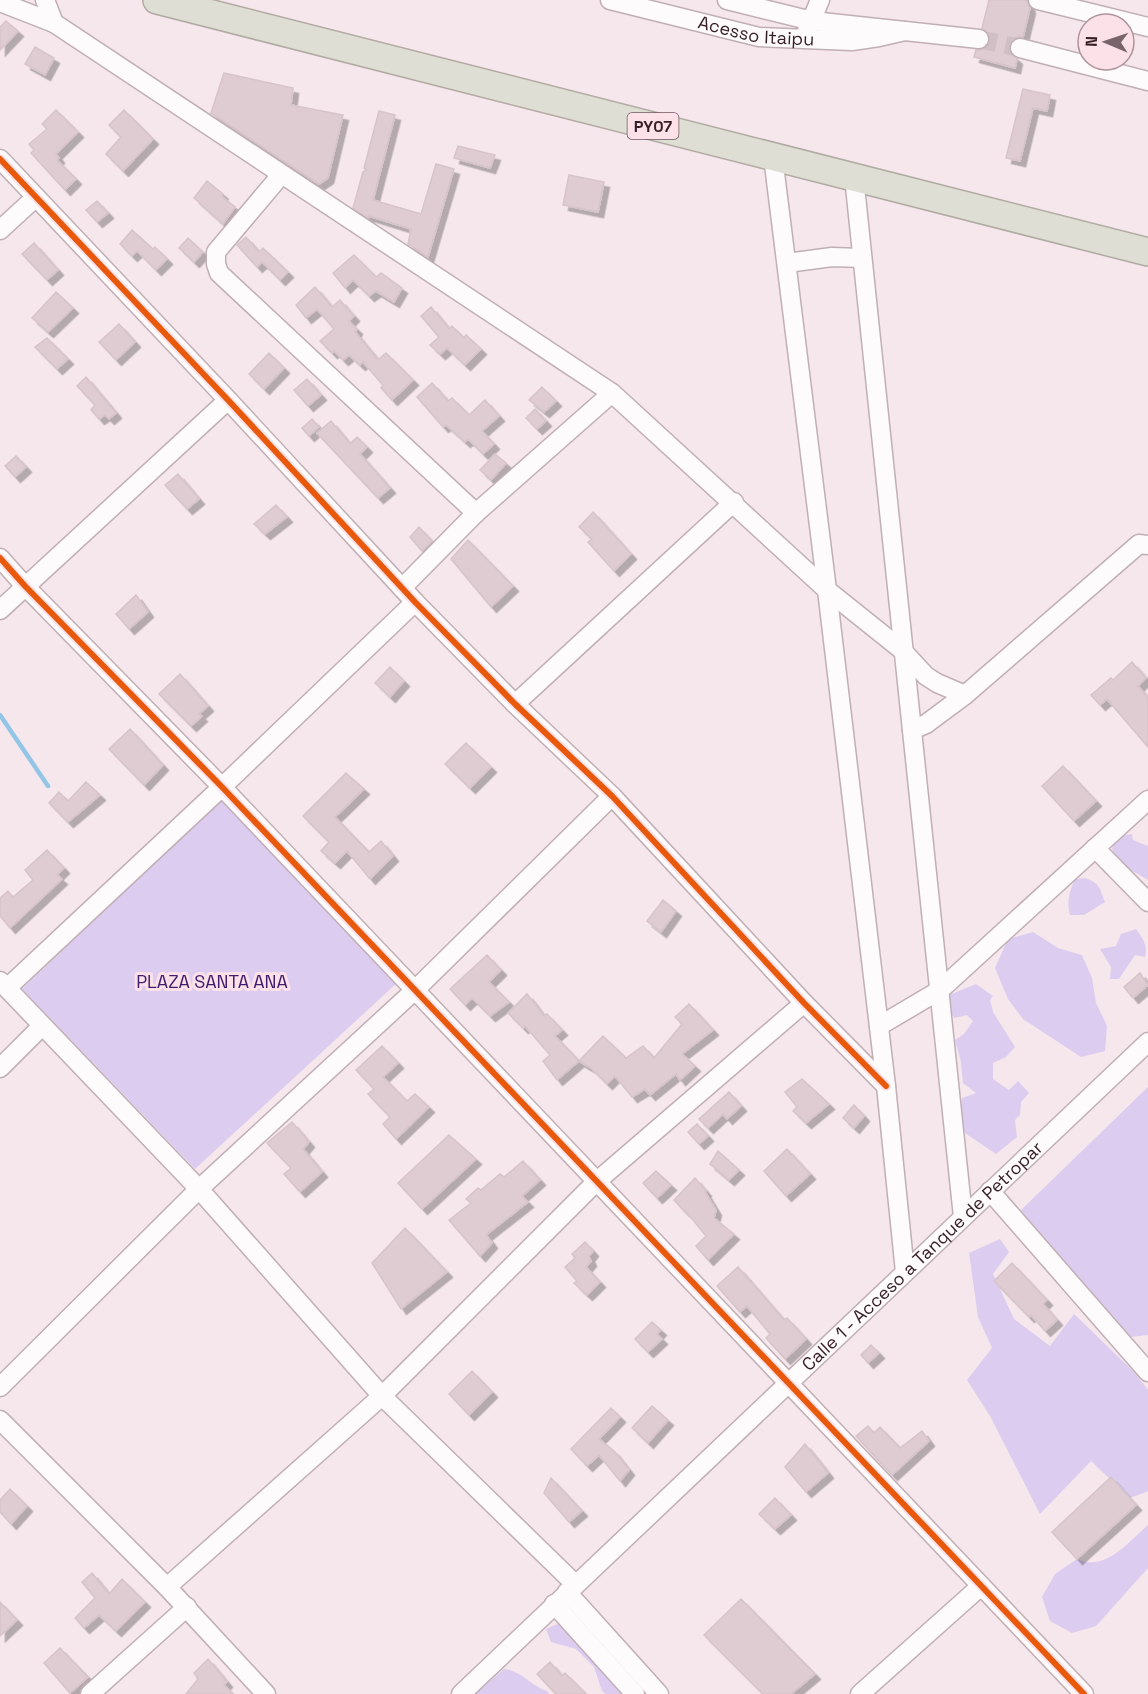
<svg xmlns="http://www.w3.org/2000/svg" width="1148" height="1694" font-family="'Space Grotesk',sans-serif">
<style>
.green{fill:#dcccf0}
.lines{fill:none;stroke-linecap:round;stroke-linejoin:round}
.stream{stroke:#93c5e7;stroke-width:4.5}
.building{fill:#dfccd3;stroke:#d7c4ca;stroke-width:1.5;filter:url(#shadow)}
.minor-tunnel{stroke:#d0bfc5;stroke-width:18;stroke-dasharray:18 9;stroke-linecap:butt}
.minor-casing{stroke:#c1afb6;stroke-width:21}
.highway-casing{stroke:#b1aaa3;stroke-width:30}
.minor{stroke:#fefbfc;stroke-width:18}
.highway{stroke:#deded5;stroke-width:27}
.cycleway-casing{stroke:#fce1e9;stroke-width:10}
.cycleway{stroke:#e8590c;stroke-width:6}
.labels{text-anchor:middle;stroke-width:6;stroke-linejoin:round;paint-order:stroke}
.shield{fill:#fce1e9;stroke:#715861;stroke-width:1.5}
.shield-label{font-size:16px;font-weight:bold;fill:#361e27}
.street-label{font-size:18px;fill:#361e27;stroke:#fce1e9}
.park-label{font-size:18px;fill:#3f1e70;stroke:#fce1e9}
</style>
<defs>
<filter id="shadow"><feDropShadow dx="5.5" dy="5.5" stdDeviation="0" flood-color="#0004"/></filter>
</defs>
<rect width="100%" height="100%" fill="#f6e7ec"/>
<!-- green -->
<path class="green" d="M222 799 398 982 195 1169 22 989Z
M1132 834 1133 840 1148 846V880L1116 861 1112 848 1121 836Z
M1085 878C1100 883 1100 889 1105 902L1084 915H1070C1066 901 1070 891 1075 879Z
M1136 929C1143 938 1148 946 1145 957L1135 955 1119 979H1110L1111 967 1100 949 1116 946 1121 934Z
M1033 932 1058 948 1082 955 1092 978 1096 1003 1107 1026 1105 1051 1081 1057 1023 1019 1008 999 995 968 1008 939Z
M976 984 993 996 990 1000 993 1012 1015 1047 1006 1057 993 1063V1079L1009 1090 1018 1081 1029 1093 1021 1102 1020 1115 1015 1120 1017 1137 996 1154 965 1133 961 1117 962 1098 976 1093 963 1083 961 1062 955 1040 964 1034 973 1021 967 1015 955 1018 947 1011 949 995Z
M1148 1087V1335L1131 1337 1020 1211Z
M1000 1239 1009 1252 993 1274 1014 1319 1050 1346 1074 1314 1134 1372 1148 1390V1491L1130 1498 1091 1461 1040 1514 990 1416 967 1380 992 1348 978 1317 969 1253Z
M1148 1525V1568L1096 1626 1072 1633 1050 1621 1042 1597 1055 1574 1077 1559C1106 1572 1128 1542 1148 1525Z
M569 1619 645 1685 647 1694H606L602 1691 594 1667 576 1649 551 1642 546 1629Z
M504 1669C524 1672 529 1685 547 1691L549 1694H475Z"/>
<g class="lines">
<!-- stream -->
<path class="stream" d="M0 715 48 786"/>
</g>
<!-- building -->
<path class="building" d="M989 0H1027L1030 8 1023 37H1016L1009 45V52L1017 59 1015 68 974 57 976 50 984 49 990 41 989 34 982 28Z
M6 21 18 31 0 50V27Z
M35 47 54 58 45 75 25 64Z
M224 73 293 88 291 105 343 115 328 178 319 184 211 113Z
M1023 89 1050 95 1047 111 1033 108 1020 161 1006 158Z
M56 110 78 132 56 154 59 158 57 160 76 179 65 190 31 153 34 150 29 144 47 129 42 124Z
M124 110 153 139 123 171 106 154 121 137 109 125Z
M379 111 395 115 373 200 421 214 436 164 454 169 428 257 408 244 411 229 369 216 368 218 353 208 363 172 366 170 364 168Z
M458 146 495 155 490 168 454 158Z
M569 175 604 182 598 212 563 205Z
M207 181 223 194 221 196 235 207 223 224 194 198Z
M97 201 108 213 97 222 86 210Z
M132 230 153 249 155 247 167 259 156 270 137 251 132 256 120 244Z
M246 237 259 252 263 248 288 272 280 280 262 262 257 267 237 245Z
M188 238 203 252 194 262 179 248Z
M34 243 58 270 47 280 22 254Z
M354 255 376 277 381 273 402 288 394 302 376 291 369 296 353 280 345 288 333 273Z
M315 287 332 307 340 300 354 316 349 321 357 329 355 332 378 360 386 353 413 380 392 400 381 388 383 385 363 362 360 365 349 355 343 360 334 351 332 353 320 341 334 329 317 309 306 318 296 305Z
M56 292 73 308 48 332 32 318Z
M431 307 449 329 452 326 464 338 466 335 481 349 465 365 447 348 440 354 430 345 439 337 421 316Z
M119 324 135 342 116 360 99 342Z
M47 338 68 359 57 369 35 347Z
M269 353 284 368 264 389 249 374Z
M86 377 116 413 109 419 105 415 99 419 91 410 95 405 77 386Z
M307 379 321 395 308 406 294 390Z
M432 383 448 401 452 398 469 415 485 400 499 416 482 431 494 444 483 454 468 439 465 442 446 425 443 427 417 397Z
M542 387 556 401 544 412 529 400Z
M535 409 546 421 537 429 526 418Z
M312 419 319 427 309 436 302 428Z
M331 421 350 444 357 437 367 447 360 454 390 488 378 498 317 433Z
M495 454 506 463 491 480 480 470Z
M16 456 26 467 15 477 5 466Z
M178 474 199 499 187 509 165 485Z
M276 505 287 517 265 534 254 524Z
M593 512 631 554 614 571 588 542 592 539 579 527Z
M419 527 432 541 422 551 410 537Z
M468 540 513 586 491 607 451 559Z
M136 595 148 612 129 629 116 614Z
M1132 662 1146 678 1138 686 1148 698V747L1107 699 1100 705 1091 695 1111 678 1113 680Z
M390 667 404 681 390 697 375 683Z
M180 674 208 706 199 714 202 716 191 726 159 694Z
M130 729 163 765 144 785 109 749Z
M466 743 491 767 470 788 445 764Z
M1063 766 1096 801 1074 821 1042 786Z
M346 773 364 789 335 817 369 852 381 841 393 856 370 879 347 851 335 863 321 851 329 842 303 816Z
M86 782 100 795 68 822 49 803 59 792 68 801Z
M47 850 64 868 57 875 62 879 10 928 0 916V898L8 891 13 897 33 880 25 870Z
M663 900 676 911 661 932 647 921Z
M487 955 501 970 489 982 509 1002 490 1016 472 998 465 1005 450 989Z
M1140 973 1148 985 1133 998 1124 987Z
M527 994 544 1016 547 1014 562 1030 555 1036 579 1061 557 1080 543 1061 550 1055 525 1026 523 1028 508 1013Z
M689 1004 713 1030 682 1054 695 1066 680 1080 676 1074 650 1095 645 1089 632 1097 615 1076 607 1084 591 1068 579 1061 603 1036 626 1058 643 1046 654 1058 682 1024 675 1017Z
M382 1046 398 1063 383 1077 407 1101 415 1094 429 1107 396 1139 383 1124 390 1117 368 1094 374 1089 356 1070Z
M802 1079 829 1104 806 1123 793 1111 797 1107 785 1092Z
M729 1092 741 1106 727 1119 723 1114 708 1128 699 1119Z
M854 1105 864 1116 854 1128 843 1118Z
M292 1122 309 1142 303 1149 322 1172 300 1192 284 1174 291 1168 267 1143Z
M697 1124 708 1136 699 1144 688 1132Z
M449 1135 476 1159 422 1209 398 1183Z
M787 1149 810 1174 786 1196 764 1171Z
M718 1151 739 1170 729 1180 710 1164Z
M523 1161 540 1180 522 1196 528 1202 486 1235 492 1243 480 1256 449 1220 471 1203 466 1199 478 1188 481 1190 500 1174 504 1177Z
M656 1171 671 1185 657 1198 643 1183Z
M695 1178 706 1191 705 1192 716 1210 714 1218 734 1234 708 1260 696 1246 706 1236 685 1210 684 1211 674 1200Z
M405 1228 447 1272 401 1309 372 1263Z
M585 1242 593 1251 589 1256 591 1261 586 1267 600 1282 587 1295 574 1283 577 1281 565 1267 575 1258 572 1254Z
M1012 1263 1047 1300 1043 1304 1057 1320 1045 1331 1031 1315 1029 1317 994 1281Z
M738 1267 784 1320 787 1318 806 1339 785 1359 766 1338 770 1334 747 1306 740 1312 717 1286Z
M652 1322 661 1330 657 1334 662 1339 648 1352 635 1339Z
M871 1345 879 1353 868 1363 861 1355Z
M472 1371 492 1392 469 1415 449 1394Z
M652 1406 668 1420 648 1443 632 1428Z
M611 1408 620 1417 599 1439 614 1451 629 1470 620 1481 599 1455 587 1466 571 1449Z
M868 1426 874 1433 880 1427 900 1448 922 1431 929 1441 892 1475 856 1436Z
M805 1444 828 1473 806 1492 785 1467Z
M1111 1477 1136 1505 1077 1559 1052 1532Z
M551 1478 582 1511 569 1522 544 1493Z
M10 1489 27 1506 11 1524 0 1512V1500Z
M775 1498 791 1515 775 1529 759 1514Z
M92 1573 109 1594 122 1579 145 1602 116 1631 99 1615 84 1628 75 1618 95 1598 82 1582Z
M741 1599 815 1674 791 1694H763L704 1635Z
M0 1602 17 1620 0 1636Z
M60 1648 88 1677 70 1693 44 1663Z
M208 1659 227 1682 224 1685 233 1694H186L198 1679 194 1673Z
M550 1662 562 1676 565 1673 586 1694H556L537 1674Z"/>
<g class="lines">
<!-- minor-tunnel -->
<path class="minor-tunnel" d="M979 39 1020 48"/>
<defs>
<g id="minor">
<path d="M45 0 54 23 612 393 827 590 902 650 926 676 937 683 965 695"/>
<path id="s1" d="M610 0 759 37 852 41 879 37 905 31"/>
<path d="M727 0 812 21 979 39"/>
<path d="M1038 0 1148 27"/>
<path d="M0 2 54 23"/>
<path d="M807 31 820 0"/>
<path d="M1020 48 1148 81"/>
<path d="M773 157 827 590 886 1086 905 1272"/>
<path d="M0 159 228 400 415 602 515 704 612 796 804 1003 886 1086"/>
<path d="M281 175 216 252V264L219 273 476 513"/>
<path d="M854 177 963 1217"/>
<path d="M0 230 36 197"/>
<path d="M787 263 832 257 862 258"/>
<path d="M0 558 25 586 222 787 1084 1694"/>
<path d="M402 588 476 513 612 393"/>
<path d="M0 610 228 400"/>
<path d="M515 704 734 502"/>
<path d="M912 730 926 724 965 695 1139 544 1148 545"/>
<path d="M1095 848 1148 902"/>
<path d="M0 981 199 1189 382 1396 575 1584"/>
<path d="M7 988 222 787 415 602"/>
<path d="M879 1026 940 990 1148 800"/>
<path d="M0 1068 42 1026"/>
<path d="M990 1191 1148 1372"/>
<path d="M0 1387 199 1189 415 990 612 796"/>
<path d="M0 1420 167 1587 266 1694"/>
<path d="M167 1587 382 1396 596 1182 804 1003"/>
<path d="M567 1592 659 1694"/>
<path d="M554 1604 635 1694"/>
<path d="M90 1694 187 1607"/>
<path id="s2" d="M461 1694 1148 1042"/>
<path d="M860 1694 981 1586"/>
</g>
<path id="highway" d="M157 0 1148 252"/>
</defs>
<!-- minor casing -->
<use href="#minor" class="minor-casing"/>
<!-- highway casing -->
<use href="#highway" class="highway-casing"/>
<!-- minor -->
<use href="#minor" class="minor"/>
<!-- highway -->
<use href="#highway" class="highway"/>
<defs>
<path id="cycleway" d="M0 159 228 400 415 602 515 704 612 796 804 1003 886 1086
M0 558 25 586 222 787 1084 1694"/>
</defs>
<!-- cycleway casing -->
<use href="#cycleway" class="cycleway-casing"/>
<!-- cycleway -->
<use href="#cycleway" class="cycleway"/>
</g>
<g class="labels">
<!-- shield labels -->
<rect class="shield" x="627.5" y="113" width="51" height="26" rx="4.5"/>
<g class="shield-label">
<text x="653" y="132">PY07</text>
</g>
<!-- street labels -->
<g class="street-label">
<text dy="6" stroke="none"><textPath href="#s1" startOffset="150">Acesso Itaipu</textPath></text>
<text dy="6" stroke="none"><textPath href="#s2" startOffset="636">Calle 1 - Acceso a Tanque de Petropar</textPath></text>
</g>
<!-- park labels -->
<g class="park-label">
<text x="212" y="988">PLAZA SANTA ANA</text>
</g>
</g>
<!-- north arrow -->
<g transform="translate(1106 42) rotate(272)"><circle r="28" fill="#fce1e9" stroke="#ad939b" stroke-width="1.5"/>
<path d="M0-4.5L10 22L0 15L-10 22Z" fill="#79646c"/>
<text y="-9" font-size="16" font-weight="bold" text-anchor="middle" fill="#361e27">N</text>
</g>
</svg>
